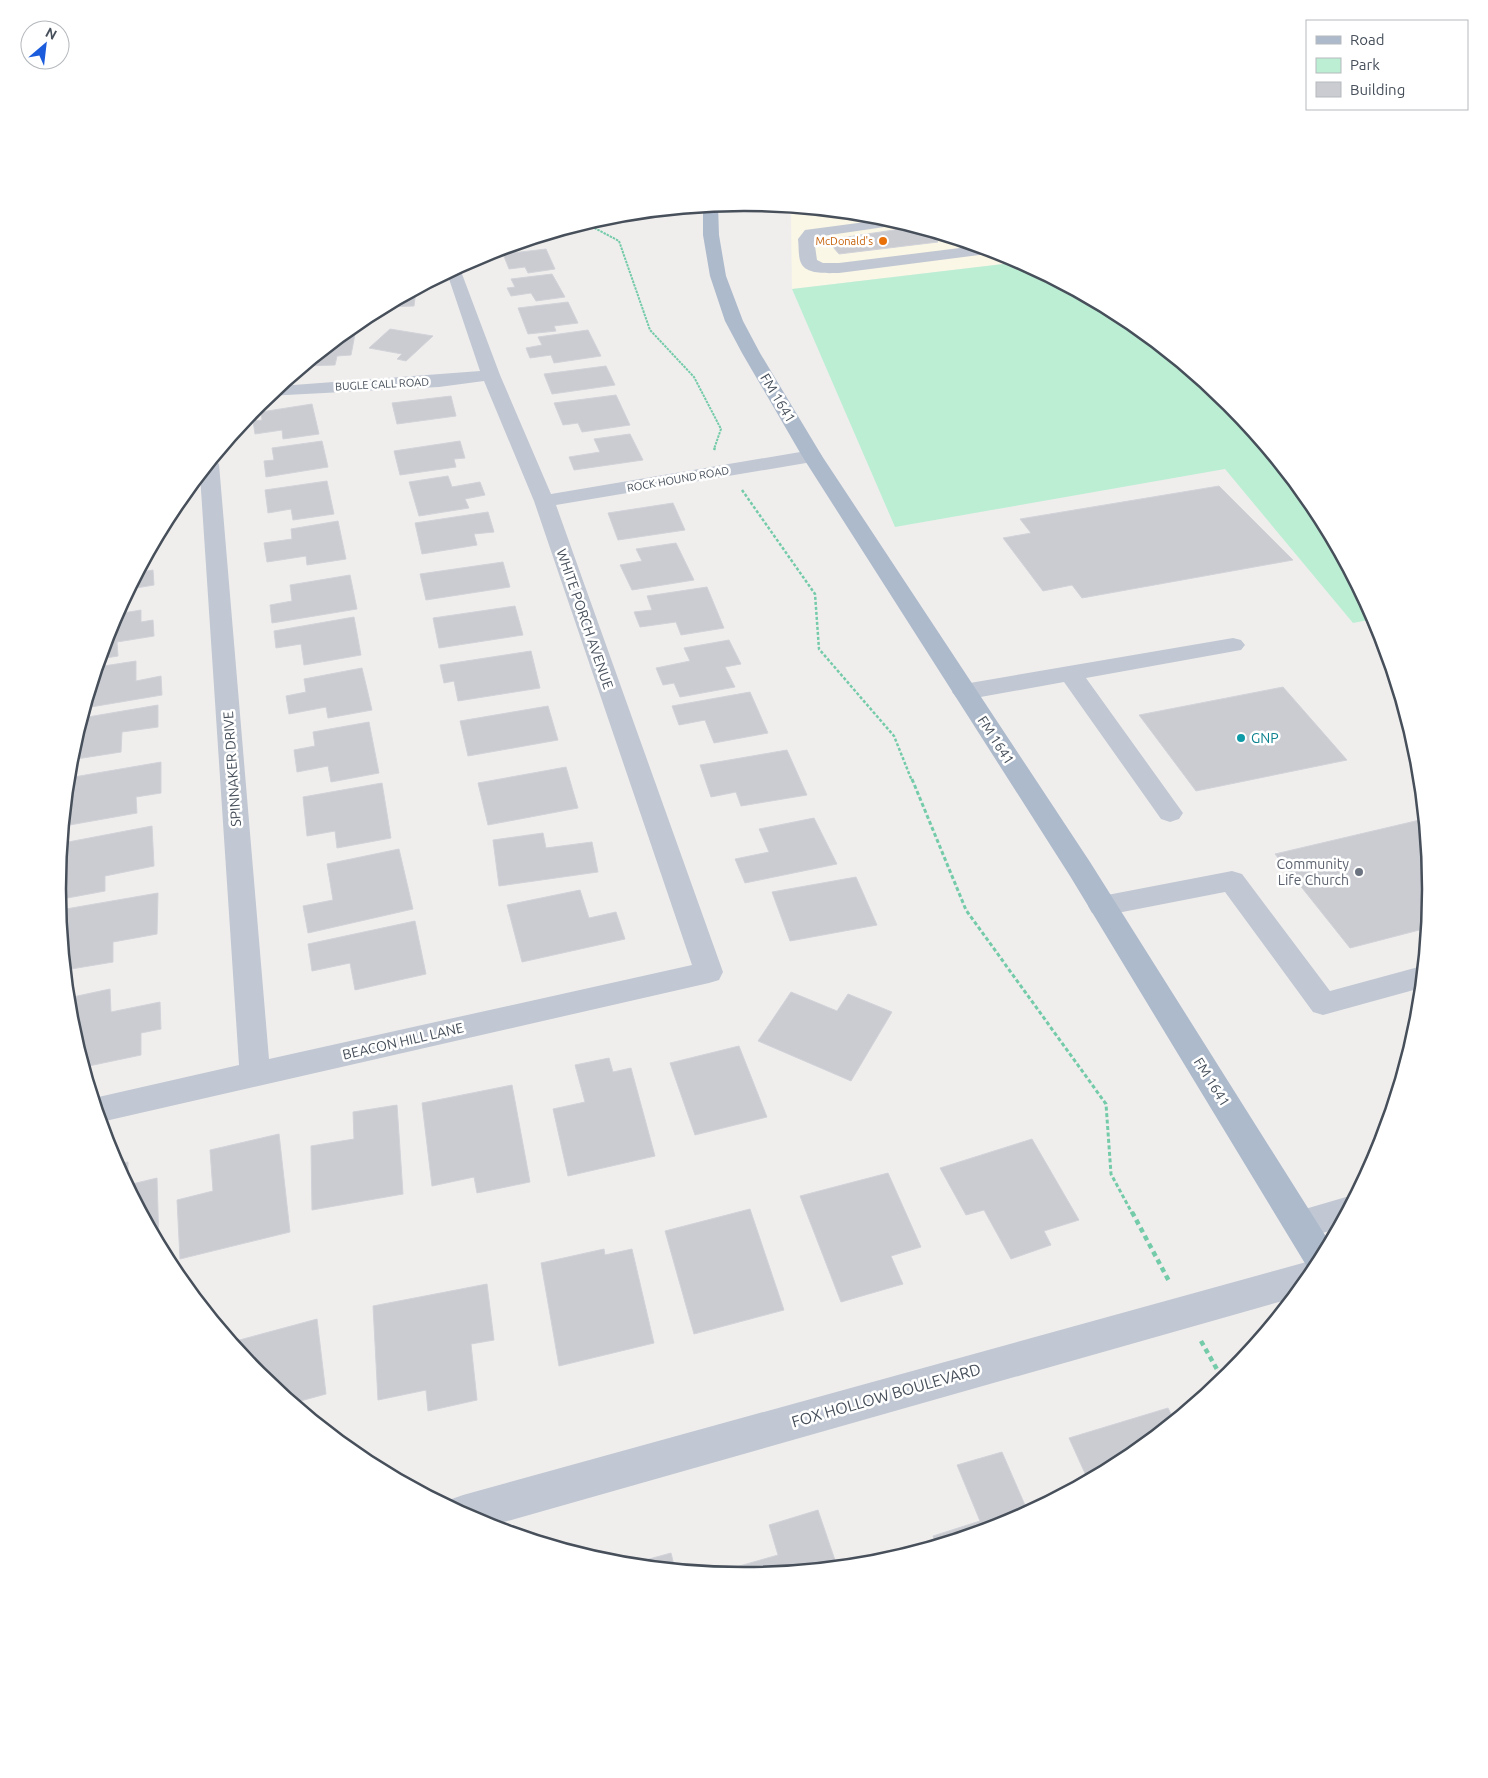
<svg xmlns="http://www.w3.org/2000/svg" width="1488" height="1778" font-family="Ubuntu,sans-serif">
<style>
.commercial{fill:#fbf7e6}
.green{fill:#bceed4}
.building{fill:#caccd2;stroke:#d1d3d9}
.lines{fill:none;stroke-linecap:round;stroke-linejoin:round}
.path-far3{stroke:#74cba9;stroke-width:2;stroke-dasharray:2.5 1;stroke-linecap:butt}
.path-far2{stroke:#74cba9;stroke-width:2.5;stroke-dasharray:3 2;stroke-linecap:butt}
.path-far1{stroke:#74cba9;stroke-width:3;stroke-dasharray:4 2.5;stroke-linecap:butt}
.path{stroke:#74cba9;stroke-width:4.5;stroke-dasharray:5 4;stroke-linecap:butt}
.minor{fill:#c1c8d3;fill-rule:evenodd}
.major{fill:#adbacc;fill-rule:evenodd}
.food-dot{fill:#e8710a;stroke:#fff;stroke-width:2}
.culture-dot{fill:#0f9aa8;stroke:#fff;stroke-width:2}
.worship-dot{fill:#6b7280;stroke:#fff;stroke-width:2}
.labels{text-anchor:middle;stroke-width:5;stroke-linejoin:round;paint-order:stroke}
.far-food-label{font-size:11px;fill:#c56008;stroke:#fff;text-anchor:end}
.far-street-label{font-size:11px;fill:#464f5a;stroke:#fff}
.street-label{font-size:14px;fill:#464f5a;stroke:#fff}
.culture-label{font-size:14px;fill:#0d838f;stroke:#fff;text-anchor:start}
.worship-label{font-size:14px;fill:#5b616d;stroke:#fff;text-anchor:end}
.near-street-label{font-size:16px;fill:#464f5a;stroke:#fff}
.rim{fill:none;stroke:#464f5a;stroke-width:2.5}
</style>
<rect width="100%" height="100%" fill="#f0eeed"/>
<!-- commercial -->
<path class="commercial" d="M791 207 878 216 1007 255 1020 262 792 289Z"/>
<!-- green -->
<path class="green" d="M1020 262 1126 318 1230 404 1315 508 1374 619 1353 623 1225 469 895 527 792 289Z"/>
<!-- building -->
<path class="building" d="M914 227 928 231 938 242 839 254 827 240Z
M546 249 555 269 528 273 525 267 509 269 503 254Z
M552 274 565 297 536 301 531 293 511 296 507 288 515 287 511 279Z
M416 290 414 306 383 307Z
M568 302 578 323 554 326 556 331 528 334 518 308Z
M390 329 433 336 406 361 397 359 402 354 369 348Z
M588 330 601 356 554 363 551 355 530 358 526 348 542 345 538 337Z
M355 334 351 355 337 356 335 365 305 366 343 335Z
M606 366 615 385 552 394 544 374Z
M616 395 630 425 582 432 578 423 563 425 554 403Z
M451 396 456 416 397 424 392 403Z
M312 404 319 434 283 439 282 430 255 434 253 421 262 420 261 412Z
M630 434 643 460 574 470 569 457 600 452 594 439Z
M322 441 328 467 266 477 264 461 274 460 272 448Z
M460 441 465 458 454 459 456 467 400 475 394 451Z
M448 476 452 487 480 482 485 495 465 499 469 508 419 516 409 482Z
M327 481 334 514 293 520 291 509 268 513 265 490Z
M1219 486 1293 560 1082 598 1072 585 1043 591 1003 538 1031 533 1020 519Z
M673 503 685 530 618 540 608 513Z
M488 512 494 532 474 534 477 545 422 554 415 523Z
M338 521 346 559 307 565 306 556 267 562 264 543 292 539 291 529Z
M676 543 694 580 632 590 620 565 642 561 636 549Z
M503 562 510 587 426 600 420 574Z
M141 568V572L153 570 154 585 130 589Z
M350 575 357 609 272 623 270 605 292 601 290 585Z
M707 587 724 628 681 635 676 622 640 627 634 612 652 610 647 596Z
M515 606 523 635 439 648 433 618Z
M141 610V622L153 620 154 636 117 642 118 656 100 659 110 626 117 614Z
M354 617 361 655 304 665 301 644 276 648 274 631Z
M729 640 741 664 725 667 735 687 680 697 674 683 663 685 656 668 690 661 684 648Z
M531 651 540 688 458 701 454 681 444 683 440 665Z
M136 661V681L161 676 162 695 85 708 97 667Z
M362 668 372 710 328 718 326 707 289 714 286 696 306 692 304 679Z
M1283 687 1347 760 1196 791 1139 715Z
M750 692 768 733 714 743 705 720 679 725 672 706Z
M158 705V727L122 732 121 752 70 760 82 718Z
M548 706 558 740 468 756 460 721Z
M369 722 379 773 331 782 328 766 297 772 294 750 315 746 313 732Z
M787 750 807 795 741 806 736 792 711 797 700 765Z
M161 762V793L136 797 137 813 64 826 68 778Z
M566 767 578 808 488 825 478 783Z
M382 783 391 838 337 848 335 831 307 836 303 797Z
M814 818 837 864 745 883 735 859 769 852 759 829Z
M1424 819 1430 889 1427 928 1350 948 1275 854Z
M152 826 154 866 105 876V891L62 899 63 843Z
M543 833 546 848 592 842 598 872 499 886 493 840Z
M399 849 413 909 308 933 303 906 333 900 327 864Z
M856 877 877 925 790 941 772 892Z
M580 890 589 918 616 912 625 939 522 962 507 905Z
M158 893 157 934 113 942V962L65 970 60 910Z
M415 921 426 974 355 990 350 963 312 971 308 944Z
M110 989 111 1012 160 1002 161 1029 141 1033V1055L84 1067 71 1023 68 998Z
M791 992 837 1011 848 994 892 1012 851 1081 758 1041Z
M739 1046 767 1117 695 1135 670 1063Z
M609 1058 613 1072 631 1068 655 1156 568 1176 553 1109 585 1102 575 1065Z
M512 1085 530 1182 477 1193 474 1177 432 1186 422 1103Z
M397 1105 403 1194 312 1210 311 1146 354 1139 353 1112Z
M279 1134 290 1232 180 1259 177 1200 213 1191 210 1150Z
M1032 1139 1079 1220 1044 1231 1051 1245 1011 1259 984 1210 966 1215 940 1168Z
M128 1162V1185L157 1178 159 1244 117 1164Z
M888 1173 921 1247 891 1256 903 1284 841 1302 800 1196Z
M750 1209 784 1310 694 1334 665 1231Z
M604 1249 605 1255 632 1249 654 1343 559 1366 541 1263Z
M487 1284 494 1340 471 1344 477 1400 428 1411 426 1390 378 1400 373 1306Z
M317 1319 326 1394 293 1403 258 1374 232 1342Z
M1168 1408 1174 1420 1125 1460 1088 1480 1069 1438Z
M1002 1452 1028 1512 1006 1523 936 1545 933 1536 980 1521 957 1465Z
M818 1510 837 1566 744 1575 730 1574 729 1569 778 1555 769 1525Z
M671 1553 675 1569 631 1564Z
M867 1558 869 1563 839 1566Z"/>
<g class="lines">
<!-- path-far3 -->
<path class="path-far3" d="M585 223 619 241 650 330 694 377 721 429 714 449"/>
<!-- path-far2 -->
<path class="path-far2" d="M714 450 715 448
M742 490 815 594 819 649 894 736 912 781"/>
<!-- path-far1 -->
<path class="path-far1" d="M912 779 966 910 1106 1104 1111 1174 1132 1213"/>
<!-- path -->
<path class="path" d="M1132 1212 1170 1283
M1201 1341 1223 1380"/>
<!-- minor -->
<path class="minor" d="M888 219 905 224 816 237 814 239 817 260 823 263H839L976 246 994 251 987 254 839 273C829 273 806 275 801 263 798 257 799 246 798 239L805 230Z
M459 266 500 375 551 494 812 450 819 452 822 456 819 460 812 462 556 505 723 972 719 980 709 983 101 1122 94 1098 239 1065 200 475 213 459 219 464 269 1059 692 965 534 501 484 381 439 387 267 396 280 386 480 371 447 273Z
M1233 638 1241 640 1245 645 1241 650 1086 678 1183 813 1179 819 1170 822 1161 819 1064 682 964 700 956 697 952 692 956 687 964 684Z
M1232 871 1242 874 1330 991 1422 966 1421 988 1323 1015 1313 1012 1225 892 1102 916 1092 913 1088 906 1092 899 1102 896Z
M1346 1197 1353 1200 1337 1229 1300 1239 1288 1234 1283 1224 1288 1214Z
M1310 1261 1318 1264 1293 1298 490 1526 447 1505 449 1500 463 1495Z"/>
<!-- major -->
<path class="major" d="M718 205 719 235 726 276 743 321 760 353 822 456 1090 862 1330 1243 1314 1272 1309 1270 1070 876 802 456 742 353 725 321 710 276 703 235V207Z"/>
</g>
<!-- markers -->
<circle class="food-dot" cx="883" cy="241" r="5"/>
<circle class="culture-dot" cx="1241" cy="738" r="5"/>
<circle class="worship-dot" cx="1359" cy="872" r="5"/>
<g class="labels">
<!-- far-food labels -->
<g class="far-food-label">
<text x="873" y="245">McDonald's</text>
</g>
<!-- far-street labels -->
<g class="far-street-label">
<text transform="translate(382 384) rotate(-3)" y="4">BUGLE CALL ROAD</text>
<text transform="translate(678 479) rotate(-10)" y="4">ROCK HOUND ROAD</text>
</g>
<!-- street labels -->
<g class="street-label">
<text transform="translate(778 398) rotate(59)" y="5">FM 1641</text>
<text transform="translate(585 619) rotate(71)" y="5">WHITE PORCH AVENUE</text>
<text transform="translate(996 740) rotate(57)" y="5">FM 1641</text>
<text transform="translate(232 769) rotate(-94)" y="5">SPINNAKER DRIVE</text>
<text transform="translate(403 1041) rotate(-13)" y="5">BEACON HILL LANE</text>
<text transform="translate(1212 1082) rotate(58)" y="5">FM 1641</text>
</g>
<!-- culture labels -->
<g class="culture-label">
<text x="1251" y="743">GNP</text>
</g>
<!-- worship labels -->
<g class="worship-label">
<text x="1349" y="869">Community<tspan x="1349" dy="16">Life Church</tspan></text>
</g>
<!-- near-street labels -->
<g class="near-street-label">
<text transform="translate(886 1395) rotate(-16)" y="6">FOX HOLLOW BOULEVARD</text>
</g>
</g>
<!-- crop -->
<path d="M0 0H1488V1778H0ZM66 889a678 678 0 1 1 1356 0a678 678 0 1 1-1356 0Z" fill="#fff" fill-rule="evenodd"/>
<path class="rim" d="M66 889a678 678 0 1 1 1356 0a678 678 0 1 1-1356 0Z"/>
<!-- legend -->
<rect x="1306" y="20" width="162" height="90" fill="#ffffff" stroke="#b5b9bd"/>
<rect x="1316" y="36" width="25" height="8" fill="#adbacc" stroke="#b5b9bd"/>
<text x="1350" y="45" font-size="15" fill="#464f5a">Road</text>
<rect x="1316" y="58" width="25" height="15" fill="#bceed4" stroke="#b5b9bd"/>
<text x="1350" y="70" font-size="15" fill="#464f5a">Park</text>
<rect x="1316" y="82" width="25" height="15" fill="#caccd2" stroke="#b5b9bd"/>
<text x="1350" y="95" font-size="15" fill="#464f5a">Building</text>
<!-- north arrow -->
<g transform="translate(45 45) rotate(28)"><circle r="24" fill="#ffffff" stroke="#b5b9bd"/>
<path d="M0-4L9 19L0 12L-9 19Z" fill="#1b5cdc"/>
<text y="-8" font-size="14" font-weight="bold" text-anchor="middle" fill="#464f5a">N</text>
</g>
</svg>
